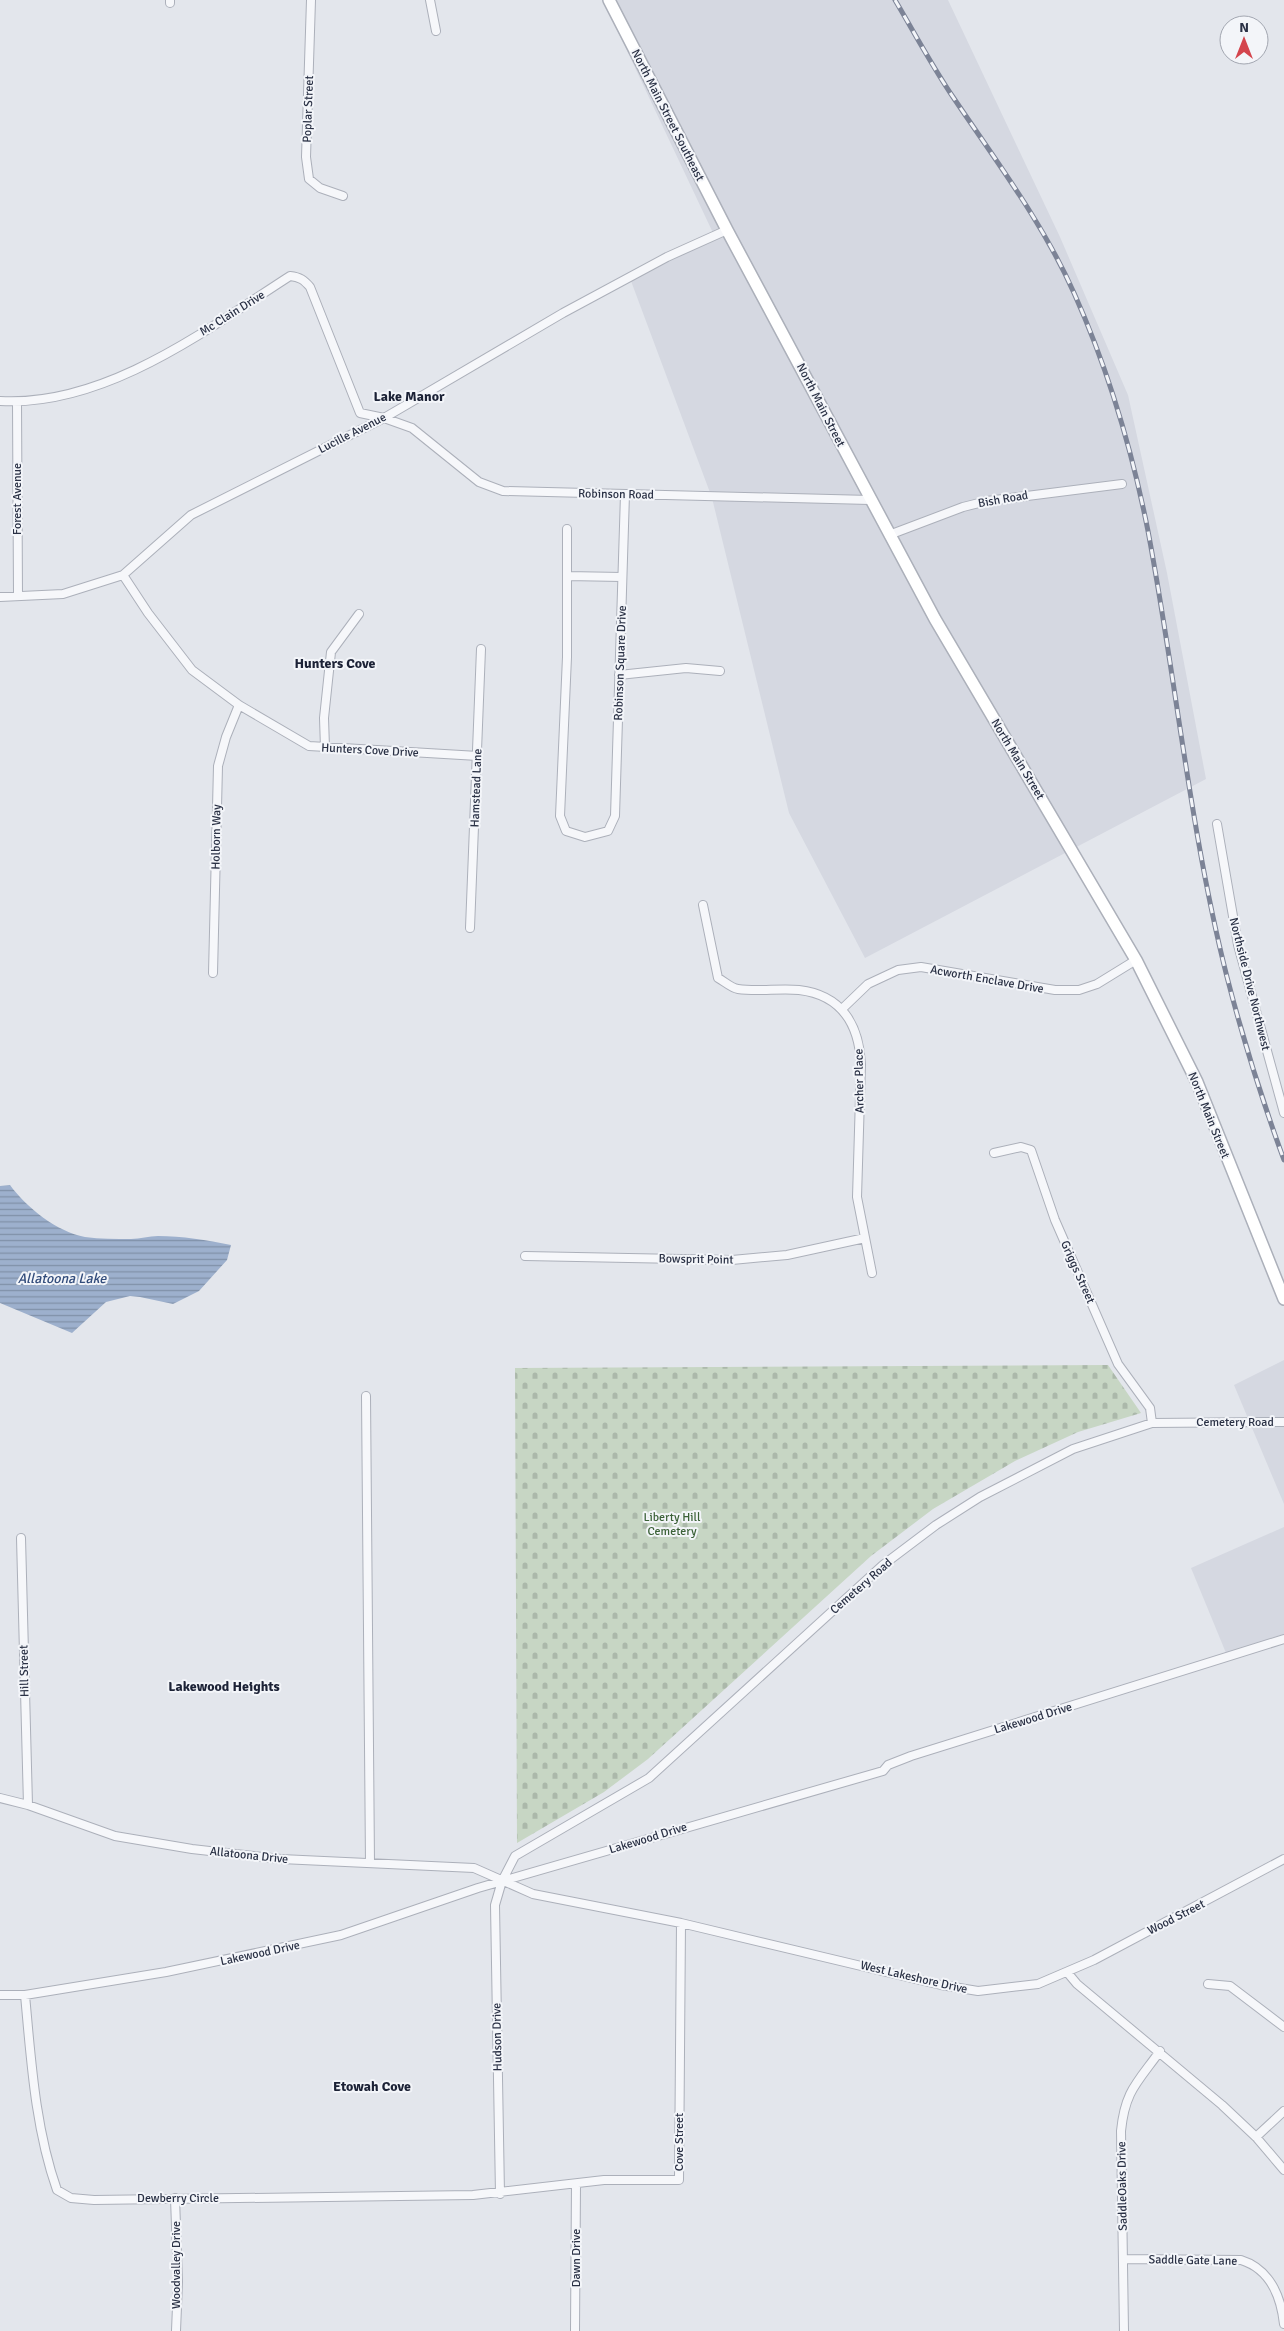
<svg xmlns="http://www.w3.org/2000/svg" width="1284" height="2331" font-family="Signika,sans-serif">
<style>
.built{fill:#d5d8e1}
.cemetery{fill:url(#cemetery-stones)}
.water{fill:url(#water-rules)}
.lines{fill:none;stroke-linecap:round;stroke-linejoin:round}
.street-casing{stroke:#acb0ba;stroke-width:10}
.secondary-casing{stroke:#acb0ba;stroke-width:14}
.street{stroke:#f6f7fa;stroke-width:8}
.secondary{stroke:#fff;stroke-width:11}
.rail-casing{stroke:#7c8396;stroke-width:5}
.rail{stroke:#f3f5f9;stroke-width:3;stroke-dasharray:9;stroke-linecap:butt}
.labels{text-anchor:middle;stroke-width:4;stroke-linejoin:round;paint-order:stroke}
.street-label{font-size:12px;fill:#2a3145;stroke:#f3f5f9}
.park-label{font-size:12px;fill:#3b6137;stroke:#f3f5f9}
.neighbourhood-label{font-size:14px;font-weight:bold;fill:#1c2236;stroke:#f3f5f9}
.water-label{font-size:14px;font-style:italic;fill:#324c7b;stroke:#f3f5f9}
</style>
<defs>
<pattern id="cemetery-stones" width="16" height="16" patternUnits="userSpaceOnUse" patternTransform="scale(1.25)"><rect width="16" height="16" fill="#c7d6c4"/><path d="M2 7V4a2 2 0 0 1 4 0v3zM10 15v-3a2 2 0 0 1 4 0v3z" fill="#abb8aa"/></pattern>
<pattern id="water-rules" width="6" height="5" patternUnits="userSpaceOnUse" patternTransform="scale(1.25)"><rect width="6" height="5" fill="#9db0cd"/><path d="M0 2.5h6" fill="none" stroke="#8090a8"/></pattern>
</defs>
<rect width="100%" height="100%" fill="#e3e6ec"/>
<!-- built -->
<path class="built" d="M603 0H948L1060 237 1128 395 1167 573 1206 779 865 958 789 813 712 498 631 281 714 235Z
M1284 1360V1504L1234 1385Z
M1284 1527V1634L1226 1653 1191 1568Z"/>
<!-- cemetery -->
<path class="cemetery" d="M1108 1365 1141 1413 1078 1432 1015 1461 933 1509 871 1556 648 1759 604 1792 517 1843 515 1368Z"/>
<!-- water -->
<path class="water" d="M10 1185C26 1207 57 1232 85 1237 100 1239 116 1239 131 1239 140 1239 149 1236 158 1236 182 1236 207 1240 231 1245L227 1260 199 1291 173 1304 140 1297 130 1296 106 1302 72 1333 0 1303V1186Z"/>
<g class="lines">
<defs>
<path id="street" d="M311 0 306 157 309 179 320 188 343 196
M430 0 436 31
M170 3V0
M0 401C105 407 206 330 290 276 300 277 304 280 310 287L360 413 384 418 412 428 479 482 503 491 870 500
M17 402 18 595
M567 529V657L560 816 566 831 585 837 608 831 615 816 625 494
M889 535 963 507 987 501 1122 484
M123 575 148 613 192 670 239 705 309 746 478 756
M567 576 622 577
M0 597 63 594 123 575 191 515 384 418 563 313 667 257 727 230
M619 675 686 668 720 671
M325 748 324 718 331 652 359 614
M1217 824 1238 945 1284 1113
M703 905 718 978C724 981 731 988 738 989 758 992 779 988 799 990 842 995 859 1025 861 1064L857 1197 872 1273
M470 928 481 649
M213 973 218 766 226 737 239 705
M843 1008 868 984 898 970 921 967 1055 990H1079L1097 984 1136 960
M994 1153 1021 1147 1031 1150 1055 1220 1118 1364 1150 1408 1152 1423
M525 1256 732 1260 787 1255 865 1238
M366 1396 370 1863
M21 1538 28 1805
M0 1798 28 1805 115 1836 192 1849 281 1859 474 1868 533 1894 681 1923 941 1985 978 1991 1038 1984 1094 1960 1284 1859
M1067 1972 1077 1984 1222 2105 1256 2137 1284 2170
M1208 1984 1230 1986 1284 2027
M0 1995H25L166 1972 341 1935 478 1888 883 1771 888 1765 911 1756 1284 1639
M25 1995C31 2059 35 2128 57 2190L71 2198 94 2200 473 2195 604 2180H679L681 1923
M1256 2137 1284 2111
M500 2194 495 1905 502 1881 515 1856 649 1778 883 1565 936 1525 980 1497 1073 1449 1152 1423 1284 1422
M175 2198 178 2282 176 2331
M1123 2259 1241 2260C1270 2269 1281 2297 1284 2324
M575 2331 576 2184
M1124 2331 1121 2131C1125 2091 1137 2083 1160 2051"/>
<path id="secondary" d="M609 0 727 230 935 619 1136 960 1197 1082 1284 1299"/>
</defs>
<!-- street casing -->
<use href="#street" class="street-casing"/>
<!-- secondary casing -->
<use href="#secondary" class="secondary-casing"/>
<!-- street -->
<use href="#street" class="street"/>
<!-- secondary -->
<use href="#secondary" class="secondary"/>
<defs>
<path id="rail" d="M895 0C914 32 932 66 953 97 996 161 1043 223 1074 293 1108 369 1132 450 1148 531 1176 679 1190 831 1227 977 1243 1039 1262 1100 1284 1160"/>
</defs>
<!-- rail casing -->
<use href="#rail" class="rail-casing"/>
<!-- rail -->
<use href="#rail" class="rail"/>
</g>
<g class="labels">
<!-- street labels -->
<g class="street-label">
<text transform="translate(308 109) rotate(-88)" y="4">Poplar Street</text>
<text transform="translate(668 115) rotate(63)" y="4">North Main Street Southeast</text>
<text transform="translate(232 313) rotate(-32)" y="4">Mc Clain Drive</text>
<text transform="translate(821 405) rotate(63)" y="4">North Main Street</text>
<text transform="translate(352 433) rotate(-27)" y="4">Lucille Avenue</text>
<text transform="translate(616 494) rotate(1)" y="4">Robinson Road</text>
<text transform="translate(17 499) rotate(-90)" y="4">Forest Avenue</text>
<text transform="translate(1003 499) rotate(-10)" y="4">Bish Road</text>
<text transform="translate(620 663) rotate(-88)" y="4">Robinson Square Drive</text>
<text transform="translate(370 750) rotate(3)" y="4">Hunters Cove Drive</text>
<text transform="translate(1018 759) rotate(59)" y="4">North Main Street</text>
<text transform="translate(476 788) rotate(-88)" y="4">Hamstead Lane</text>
<text transform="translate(216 837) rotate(-89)" y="4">Holborn Way</text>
<text transform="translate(987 979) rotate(10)" y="4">Acworth Enclave Drive</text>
<text transform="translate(1250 984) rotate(76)" y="4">Northside Drive Northwest</text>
<text transform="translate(859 1081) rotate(-91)" y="4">Archer Place</text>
<text transform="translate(1209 1115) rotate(68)" y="4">North Main Street</text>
<text transform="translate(696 1259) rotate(1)" y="4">Bowsprit Point</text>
<text transform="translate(1078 1272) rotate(66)" y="4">Griggs Street</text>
<text x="1235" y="1426">Cemetery Road</text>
<text transform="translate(861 1586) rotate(-41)" y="4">Cemetery Road</text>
<text transform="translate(24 1671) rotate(-91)" y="4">Hill Street</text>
<text transform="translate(1033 1718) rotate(-17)" y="4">Lakewood Drive</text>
<text transform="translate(648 1838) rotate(-17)" y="4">Lakewood Drive</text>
<text transform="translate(249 1855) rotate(6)" y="4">Allatoona Drive</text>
<text transform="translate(1176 1917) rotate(-27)" y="4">Wood Street</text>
<text transform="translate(260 1953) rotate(-12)" y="4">Lakewood Drive</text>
<text transform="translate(914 1977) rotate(13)" y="4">West Lakeshore Drive</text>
<text transform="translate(497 2037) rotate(-91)" y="4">Hudson Drive</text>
<text transform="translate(679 2142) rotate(-90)" y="4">Cove Street</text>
<text transform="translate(1122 2186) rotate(-91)" y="4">SaddleOaks Drive</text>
<text x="178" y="2202">Dewberry Circle</text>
<text transform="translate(576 2258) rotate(-90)" y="4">Dawn Drive</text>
<text transform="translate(1193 2260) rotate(1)" y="4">Saddle Gate Lane</text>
<text transform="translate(176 2265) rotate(-90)" y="4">Woodvalley Drive</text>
</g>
<!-- park labels -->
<g class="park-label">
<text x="672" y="1521">Liberty Hill<tspan x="672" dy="14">Cemetery</tspan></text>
</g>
<!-- neighbourhood labels -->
<g class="neighbourhood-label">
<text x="409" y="401">Lake Manor</text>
<text x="335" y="668">Hunters Cove</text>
<text x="224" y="1691">Lakewood Heights</text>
<text x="372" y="2091">Etowah Cove</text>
</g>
<!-- water labels -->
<g class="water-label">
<text x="62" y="1283">Allatoona Lake</text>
</g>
</g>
<!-- north arrow -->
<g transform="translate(1244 40)"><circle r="24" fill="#f3f5f9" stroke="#a3a7b1"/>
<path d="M0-4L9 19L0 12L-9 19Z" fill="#d4454d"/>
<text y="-8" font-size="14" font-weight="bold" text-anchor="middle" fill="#2a3145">N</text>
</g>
</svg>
